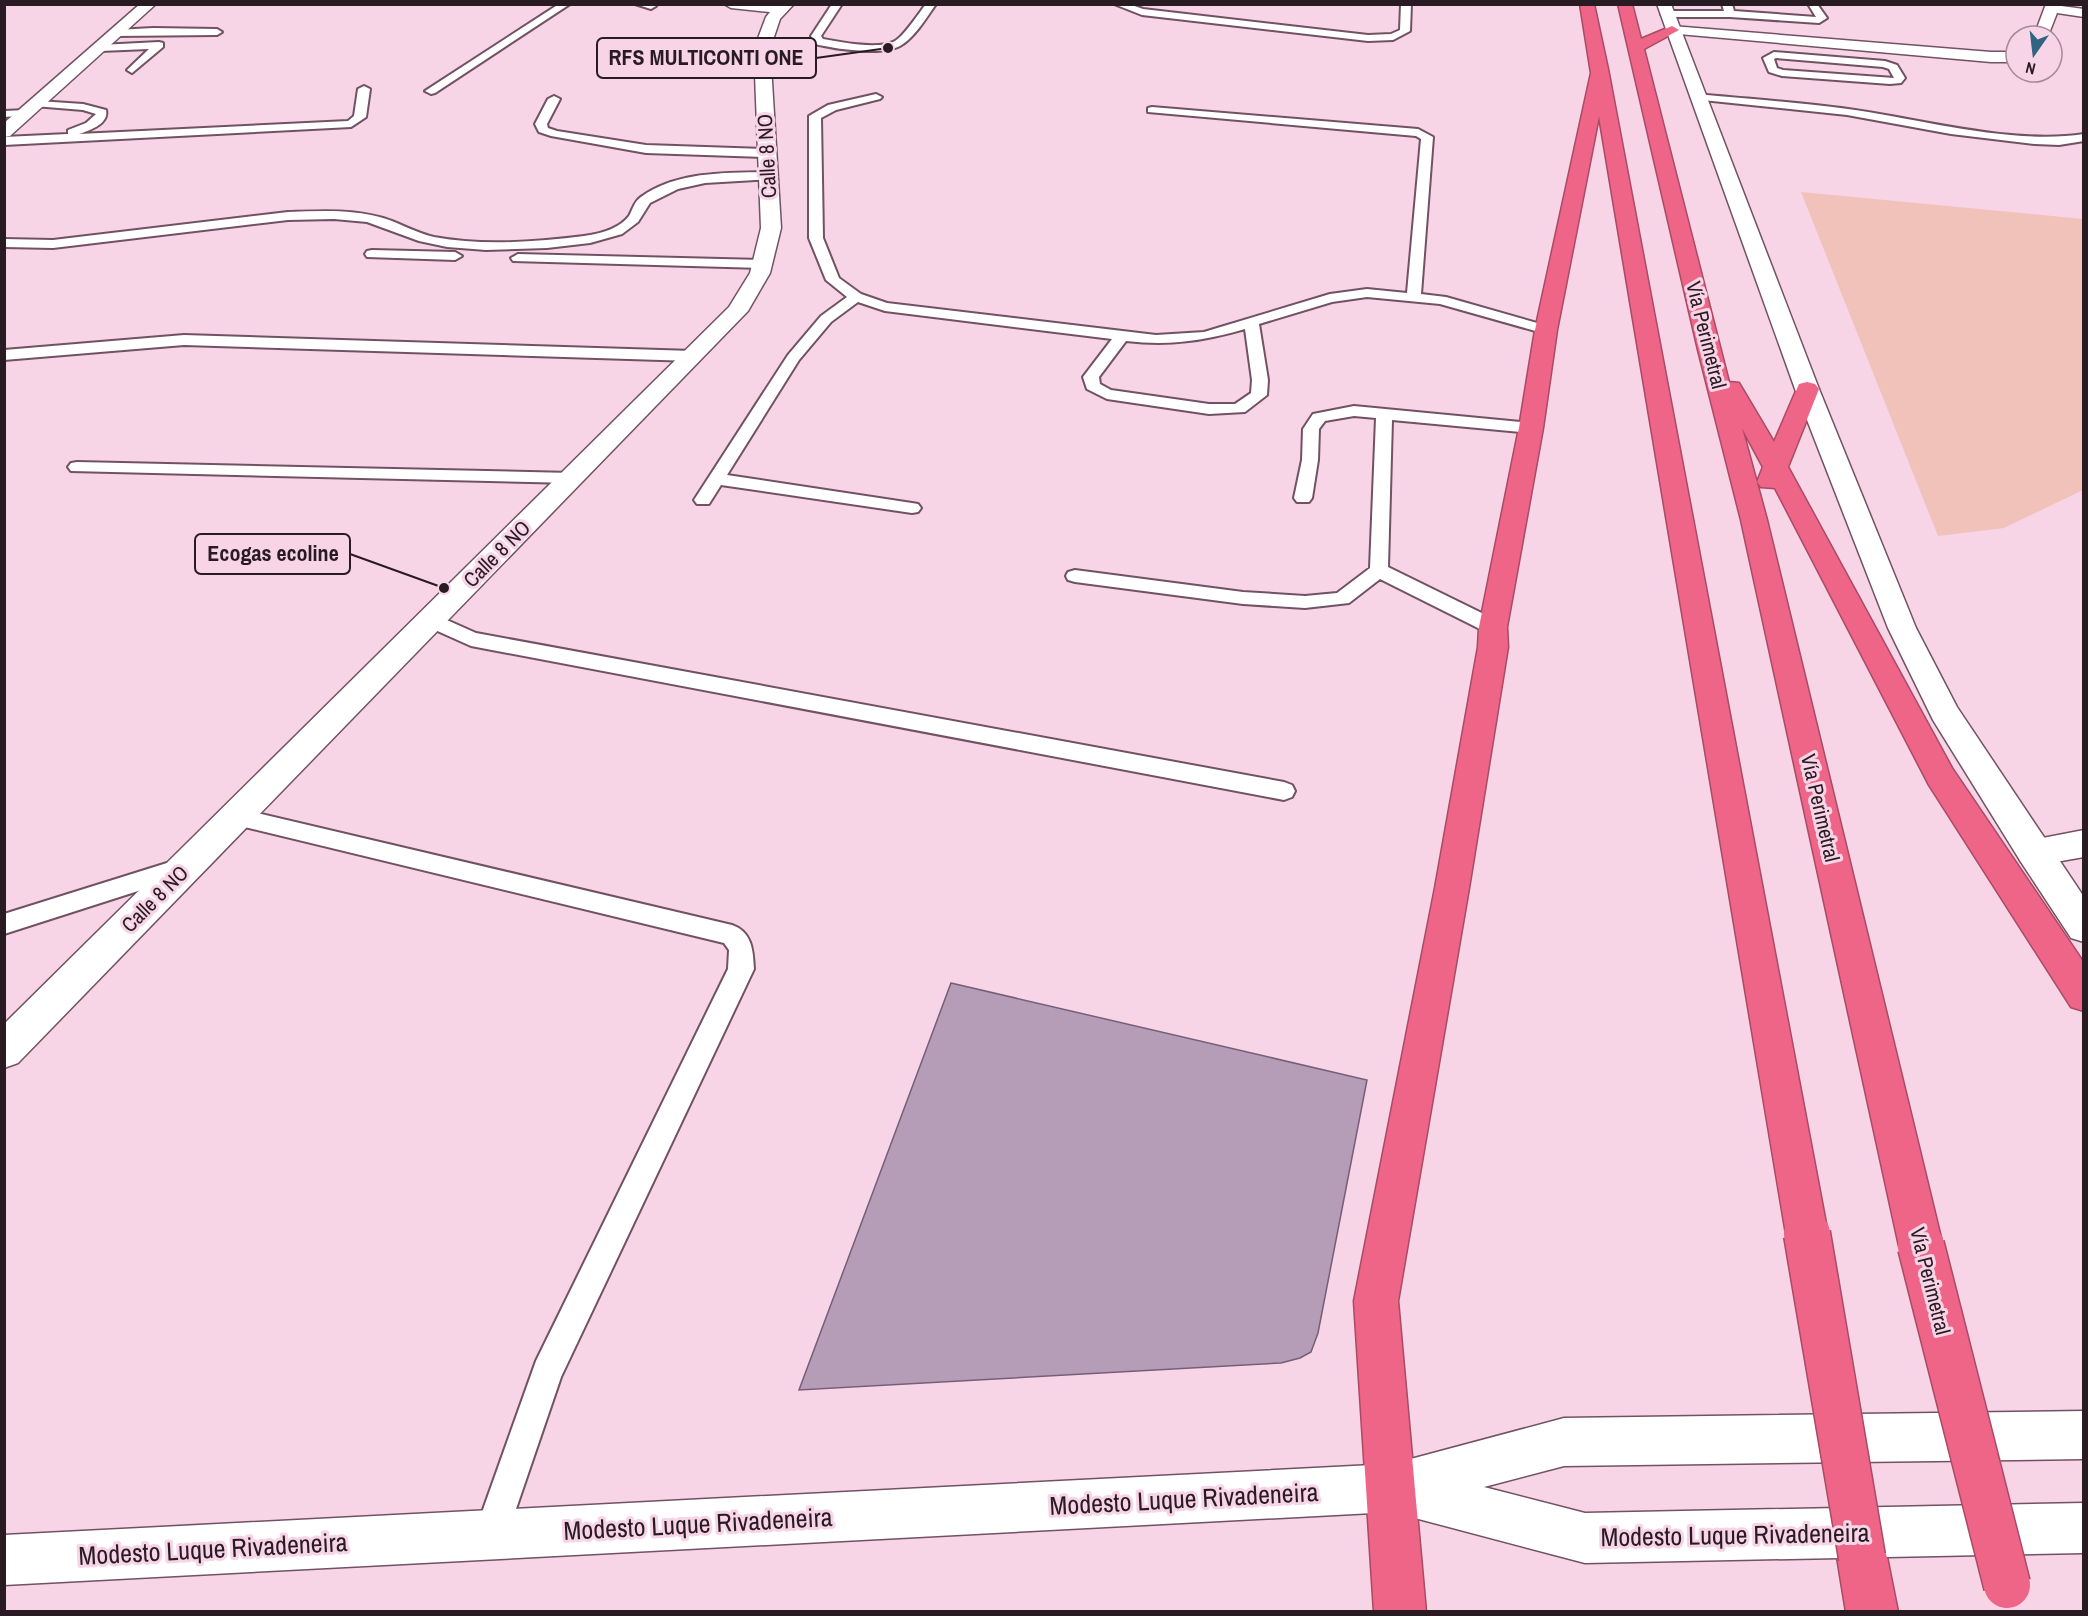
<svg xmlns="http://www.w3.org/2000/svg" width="2088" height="1616" font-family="'Archivo Narrow',sans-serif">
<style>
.green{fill:#f0c2ba}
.building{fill:#b59cb7;stroke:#755f77;stroke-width:1.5}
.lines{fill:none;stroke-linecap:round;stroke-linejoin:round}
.lane-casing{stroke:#715263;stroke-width:4}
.street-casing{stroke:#715263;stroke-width:3}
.secondary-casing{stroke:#715263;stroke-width:3}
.highway-casing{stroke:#a94b64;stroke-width:3}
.lane{fill:#fff;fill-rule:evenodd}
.street{fill:#fff;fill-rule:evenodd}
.secondary{fill:#fff;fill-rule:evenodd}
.highway{fill:#ef6587;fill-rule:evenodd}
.highway-bridge-casing{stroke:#a94b64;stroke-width:49;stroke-linecap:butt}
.highway-bridge{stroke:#ef6587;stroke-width:46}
.labels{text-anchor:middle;stroke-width:6;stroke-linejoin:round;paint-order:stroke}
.street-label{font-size:21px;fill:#281b22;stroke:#f8d4e7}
.near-street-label{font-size:26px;fill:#281b22;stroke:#f8d4e7}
.leader{fill:none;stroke:#281b22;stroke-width:2}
.callout-dot{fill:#281b22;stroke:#f8d4e7;stroke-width:2}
.callout{fill:#f8d4e7;stroke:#281b22;stroke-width:2}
.callout-label{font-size:22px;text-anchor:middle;font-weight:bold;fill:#281b22}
</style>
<rect width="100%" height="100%" fill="#f8d4e7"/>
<!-- green -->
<path class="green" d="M1801 192 2083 219V490L2004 528 1938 536Z"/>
<!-- building -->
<path class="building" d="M951 983 1367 1080 1318 1333 1311 1352 1300 1358 1281 1363 799 1390Z"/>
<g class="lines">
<defs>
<path id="lane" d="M559 4H570L435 93 431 94 425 91Z
M635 4H655L656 6 651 9Z
M832 4H842L821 36 823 39C841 42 878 50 895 41 904 36 919 13 926 4H936C927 17 916 35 903 44 887 57 835 49 815 44L811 36Z
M1114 4H1129L1143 9 1368 35 1391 34 1400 30 1401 4H1411L1410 31 1393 40 1368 41 1142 15Z
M1722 4H1732L1734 11 1816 17 1808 4H1817L1827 18 1819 23 1730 17H1666L1661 14 1666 11H1724Z
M153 28 217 29 222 32 217 35 116 36 111 33 116 30Z
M159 42 163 43V47L132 73 127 70 149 49 100 51 95 48 100 45Z
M1774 52 1885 61 1897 65 1905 78 1901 83 1890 84 1782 76 1769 72 1763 58ZM1776 58 1883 67 1889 69 1894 78 1783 70 1777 68 1774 59Z
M364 86 370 89 366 117 351 127 4 145V137L68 134V130L86 123 96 114 83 110 34 106V102L38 101 83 104 106 110C109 124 90 130 79 134L348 121 354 116 358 89Z
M876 94 882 97 880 99 836 110 821 118 823 238 839 278 861 294 887 303 1156 335 1204 332 1330 294 1367 289 1407 293 1421 139 1416 136 1148 112V108L1152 107 1418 129 1433 137 1421 294 1446 297 1551 327 1553 330 1546 334 1440 304 1367 297 1332 302 1259 324 1268 380 1267 395 1245 412 1209 414 1107 399 1087 389 1083 377 1112 339 885 311 858 302 831 322 799 360 727 475 912 503 918 504 921 508 918 512 912 513 721 485 709 504H697L694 500 788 355 821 316 847 297 826 280 809 238V116L828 105ZM1245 329 1252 380 1251 393 1235 404H1209L1111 390 1100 384 1099 377 1126 341C1170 346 1203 341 1245 329Z
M1697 94C1747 99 1798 102 1848 109 1921 119 2011 145 2084 134V141L2059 145 2035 144 1951 134 1847 115 1693 99 1691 97Z
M554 96 560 99 547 124 548 128 557 131 646 145 767 149 773 153 767 157 646 153 551 136 539 132 535 124 548 99Z
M27 110 33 113 31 115 4 117V111Z
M769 172 773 173 775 176 773 179 705 183 678 189 650 203 638 222 622 234 590 243 547 248 486 250 447 247 419 241 367 222 334 219 288 220 53 248 4 247V239L53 240 288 212C320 211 352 209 383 218 400 223 416 233 434 237 483 246 535 242 584 236 599 234 619 229 629 216 633 209 634 202 641 197 677 171 727 173 769 172Z
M372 250 455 252 462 256 455 260 367 257 365 254 367 251Z
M518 254 762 260 769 264 762 268 513 261 511 258Z
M184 335 693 351 701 356 693 361 184 345 4 360V350Z
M1354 406 1531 423 1539 428 1531 433 1392 420 1388 567 1500 622 1503 627 1500 632 1493 634 1486 632 1380 579 1349 603 1305 608 1243 604 1075 582 1068 580 1066 576 1068 572 1075 570 1243 592 1305 596 1337 593 1370 568 1376 418 1354 416 1325 421 1319 429 1318 460 1312 498 1309 502H1297L1294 498 1302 460 1303 429 1313 414Z
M77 462 572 473 578 474 581 478 578 482 572 483 71 471 68 467 71 463Z
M431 613 476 633 1284 782 1292 785 1295 791 1292 797 1284 800 471 646 424 625 421 620 424 615Z
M236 808 732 925C752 932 753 950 754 969L561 1377 503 1547 491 1552 479 1547 474 1535 536 1361 728 969 729 950 724 943 228 823 225 817 228 811Z
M183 858 191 860 195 867 191 874 4 934V914Z"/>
<path id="street" d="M140 4H156L10 136 4 137V123Z
M724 4H794L780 19 770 49 781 228 770 273 748 311 18 1063 4 1068V1024L729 307 750 273 761 228 754 49 766 17 770 12 731 8Z
M2046 4 2084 9V17L2057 13 2048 36H2034Z
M1672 26 1991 52H2016V62H1991L1667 33 1665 30 1667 27Z
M2084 830V857L2033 866 2021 862 2016 852 2021 842Z"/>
<path id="secondary" d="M1657 4H1671L1819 389 1916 628 1957 707 2084 897V942L2071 938 2021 862 1933 720 1888 628 1795 389Z
M2084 1411V1459L1564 1466 1484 1487 1585 1513 2084 1503V1553L1585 1563 1392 1512 4 1585V1535L1392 1464 1564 1418Z"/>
<path id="highway" d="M1580 4H1594L1608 69 1828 1234 1822 1249 1807 1255 1792 1249 1786 1234 1599 116 1557 330 1543 428 1507 627 1508 647 1469 888 1398 1301 1426 1612H1374L1354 1301 1435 888 1478 647 1479 627 1519 428 1535 330 1591 73Z
M1618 4H1632L1641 39 1672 26 1679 30 1644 49 1729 382 1739 383 1774 442 1799 384 1807 382 1815 384 1819 389 1788 467 1952 768 2084 963V1011L2071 1007 1929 785 1775 488 1761 487 1757 482 1763 467 1742 428 1767 520 1943 1246 1936 1261 1921 1268 1906 1261 1899 1246 1741 520 1698 350Z
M1862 1532 1880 1539 1887 1557 1898 1612H1846L1837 1557 1844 1539Z"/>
</defs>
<!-- lane casing -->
<use href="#lane" class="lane-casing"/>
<!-- street casing -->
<use href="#street" class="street-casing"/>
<!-- secondary casing -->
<use href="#secondary" class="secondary-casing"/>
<!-- highway casing -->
<use href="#highway" class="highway-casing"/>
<!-- lane -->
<use href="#lane" class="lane"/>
<!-- street -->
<use href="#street" class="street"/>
<!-- secondary -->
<use href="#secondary" class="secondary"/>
<!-- highway -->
<use href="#highway" class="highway"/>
<defs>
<path id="highway-bridge" d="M1807 1234 1862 1557
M1921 1246 2007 1585"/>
</defs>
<!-- highway-bridge casing -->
<use href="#highway-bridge" class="highway-bridge-casing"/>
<!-- highway-bridge -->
<use href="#highway-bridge" class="highway-bridge"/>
</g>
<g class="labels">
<!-- street labels -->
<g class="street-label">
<text transform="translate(767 156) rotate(-93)" y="7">Calle 8 NO</text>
<text transform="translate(1706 335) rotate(76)" y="7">Vía Perimetral</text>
<text transform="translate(497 554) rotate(-45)" y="7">Calle 8 NO</text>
<text transform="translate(1820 808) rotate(77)" y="7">Vía Perimetral</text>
<text transform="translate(155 899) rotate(-45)" y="7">Calle 8 NO</text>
<text transform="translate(1930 1281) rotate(76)" y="7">Vía Perimetral</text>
</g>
<!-- near-street labels -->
<g class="near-street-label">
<text transform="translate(1184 1499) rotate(-3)" y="9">Modesto Luque Rivadeneira</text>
<text transform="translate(698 1524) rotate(-3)" y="9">Modesto Luque Rivadeneira</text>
<text transform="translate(1735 1535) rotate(-1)" y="9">Modesto Luque Rivadeneira</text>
<text transform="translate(213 1549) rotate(-3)" y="9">Modesto Luque Rivadeneira</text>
</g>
</g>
<!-- callouts -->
<path class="leader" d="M888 48L816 58M444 588L350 554"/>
<g class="callout-dot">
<circle cx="888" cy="48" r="6"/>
<circle cx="444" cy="588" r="6"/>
</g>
<g class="callout">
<rect x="597" y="38" width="219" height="40" rx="6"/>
<rect x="195" y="534" width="155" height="40" rx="6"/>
</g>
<g class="callout-label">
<text x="706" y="65">RFS MULTICONTI ONE</text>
<text x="273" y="561">Ecogas ecoline</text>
</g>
<!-- border -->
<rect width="2088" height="1616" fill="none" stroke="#281b22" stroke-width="12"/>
<!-- north arrow -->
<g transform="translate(2034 54) rotate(194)"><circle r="28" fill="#f8d4e7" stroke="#a58a98" stroke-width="1.5"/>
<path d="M0-4.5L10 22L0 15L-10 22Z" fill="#316481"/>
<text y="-9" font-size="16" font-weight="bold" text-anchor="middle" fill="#281b22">N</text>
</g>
</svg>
